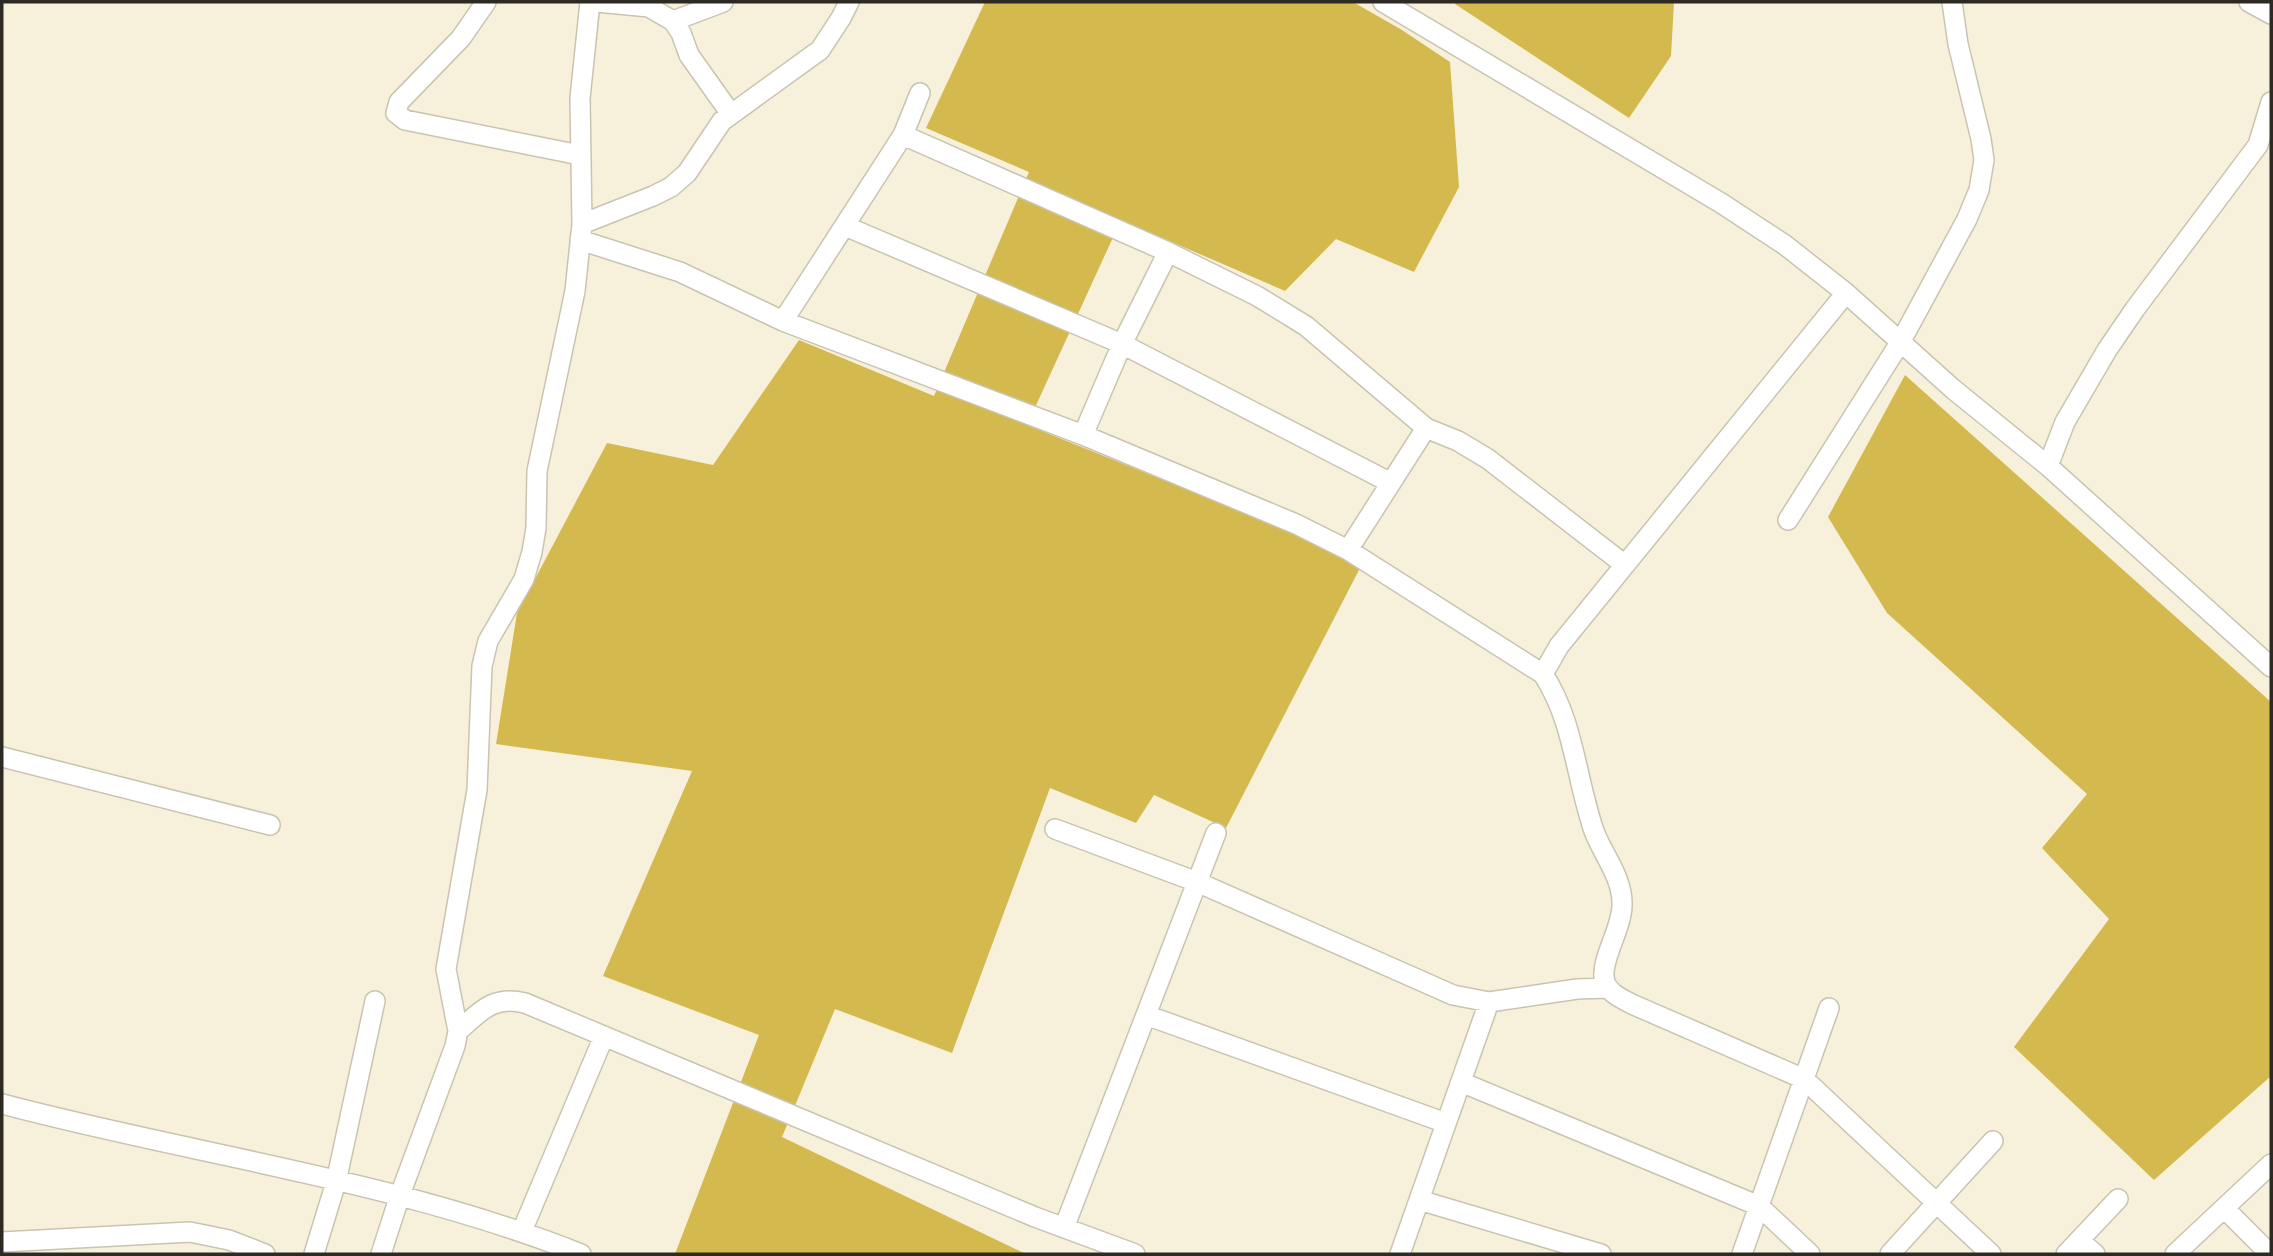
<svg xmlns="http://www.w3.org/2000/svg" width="2273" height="1256" font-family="'PT Sans',sans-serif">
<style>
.forest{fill:#d4b94e}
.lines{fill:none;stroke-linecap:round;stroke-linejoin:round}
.street-casing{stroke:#c9c4b0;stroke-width:22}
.street{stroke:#fff;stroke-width:19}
</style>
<rect width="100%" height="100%" fill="#f7f1dc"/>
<!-- forest -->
<path class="forest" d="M985 2H1353L1402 30 1450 62 1459 187 1414 272 1336 239 1285 291 1121 220 1027 425 1280 527 1360 568 1226 828 1154 795 1136 823 1050 788 952 1053 835 1009 782 1137 1026 1254H675L759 1035 603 976 692 771 496 744 517 613 607 443 713 465 799 340 934 396 1029 172 926 128Z
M1456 2H1674L1671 56 1629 118 1455 4Z
M1905 375 2271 702V1076L2154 1180 2014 1047 2109 919 2042 848 2087 794 1887 613 1828 517Z"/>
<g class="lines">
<defs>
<path id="street" d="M486 2 461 38 399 102 396 113 405 120 580 155
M597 2 649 7 673 21 681 33 689 55 731 114
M1383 2 1721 203 1785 245 1846 293 1953 389 2048 466 2271 667
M2249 2 2271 14
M673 21 723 2
M903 135 1168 252 1257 296 1306 326 1426 428 1458 441 1488 459 1625 565
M582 224 653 196 671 187 687 173 722 121 820 50 841 18 849 2
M845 226 1122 344 1391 483
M580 240 680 272 783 321 1083 435 1296 524 1348 550 1543 674C1574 721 1576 779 1594 831 1603 855 1623 878 1622 905 1622 928 1602 957 1604 977 1605 992 1622 999 1634 1005L1804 1079 1991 1254
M783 321 903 135 920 93
M1083 435 1122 344 1168 252
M2048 466 2065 422 2107 350 2135 309 2258 145 2271 102
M1788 520 1901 341 1967 219 1979 190 1984 160 1981 139 1958 44 1952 2
M1348 550 1426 428
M1543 674 1559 646 1846 293
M2 757 270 825
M1055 829 1197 882 1453 995 1489 1002 1577 989 1608 988
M1146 1015 1446 1123
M458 1031C481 1011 493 995 525 1003L1035 1217 1135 1254
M1461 1082 1759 1206 1810 1254
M2 1104C194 1155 395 1180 581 1254
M1419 1200 1601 1254
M2224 1208 2270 1254
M1064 1228 1216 833
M522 1231 604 1036
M2079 1240 2095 1254
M2 1242 190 1232 229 1240 265 1254
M314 1254 336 1182 375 1001
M381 1254 400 1195 455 1046 458 1031 446 969 477 790 482 666 488 641 524 579 532 552 536 528 537 471 575 291 582 224 580 98 590 2
M1400 1254 1489 1002
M1742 1254 1829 1008
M1890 1254 1993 1141
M2066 1254 2118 1199
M2175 1254 2271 1164"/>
</defs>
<!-- street casing -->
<use href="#street" class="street-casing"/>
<!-- street -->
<use href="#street" class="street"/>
</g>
<!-- border -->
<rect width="2273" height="1256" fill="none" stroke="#2c2a22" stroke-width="7"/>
</svg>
